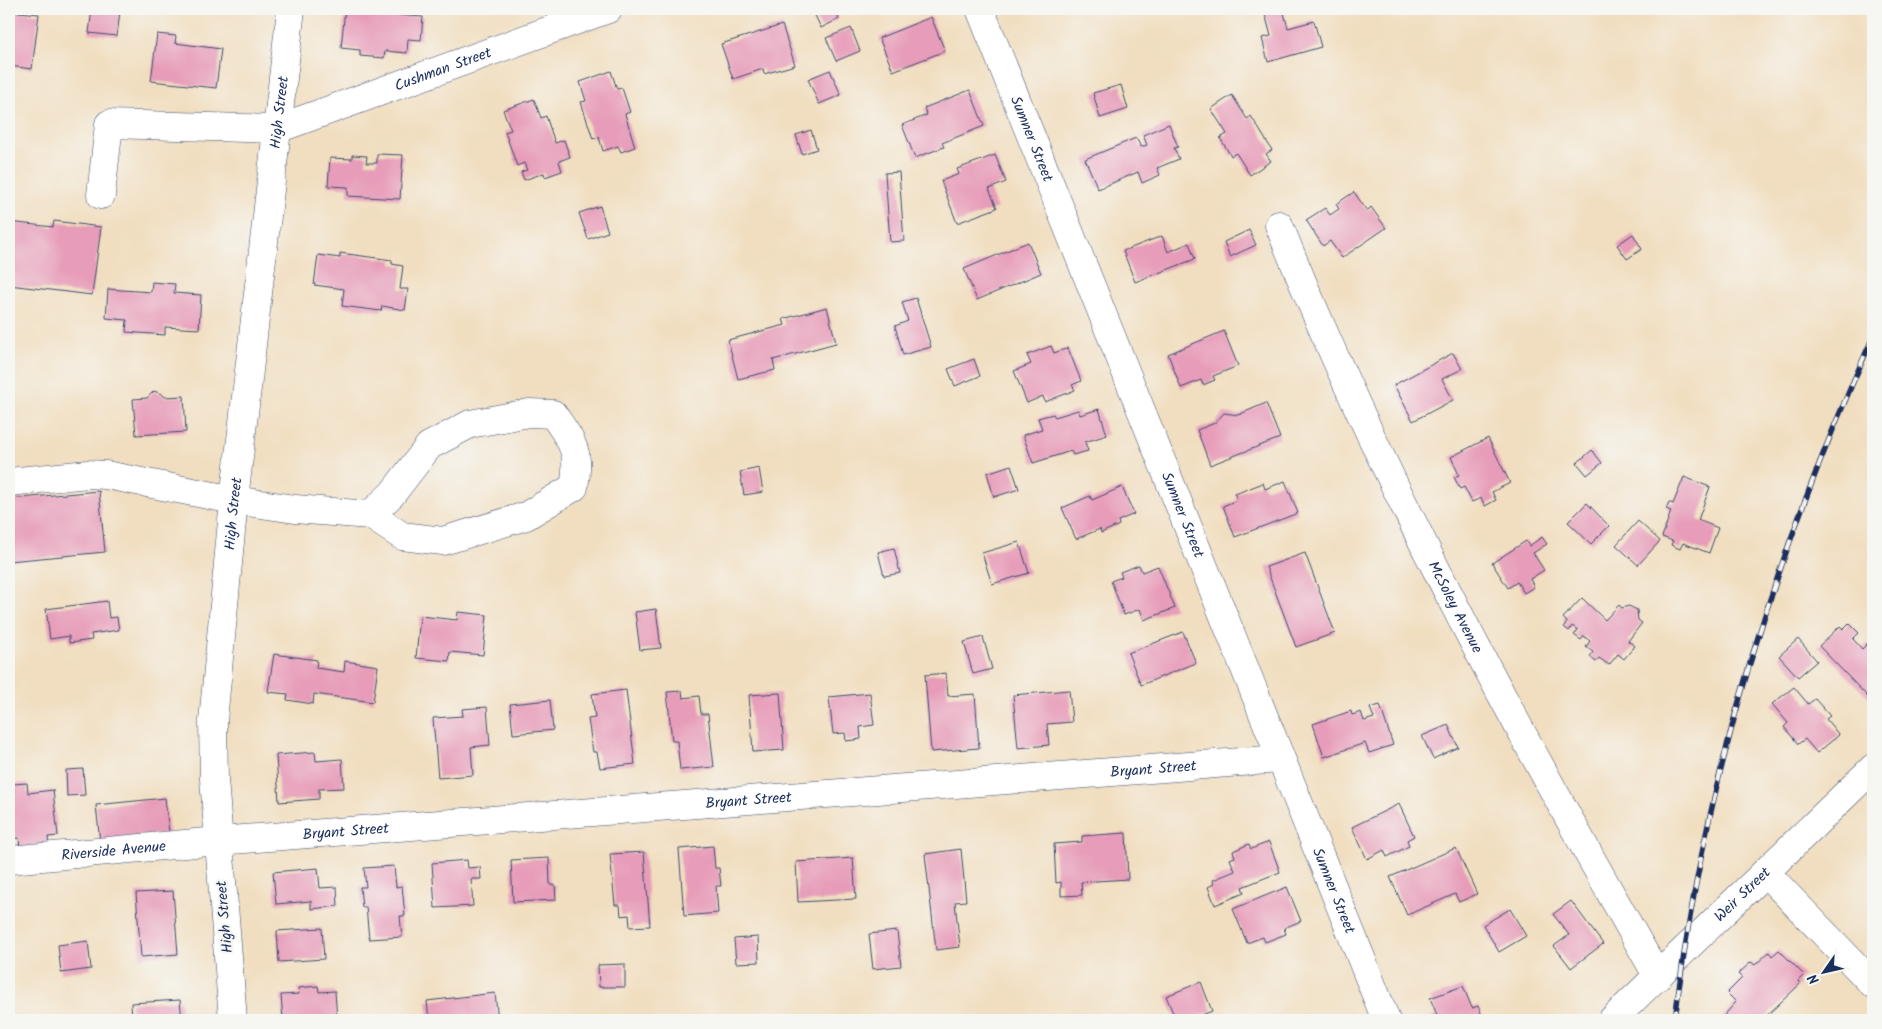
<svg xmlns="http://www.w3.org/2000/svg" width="1882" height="1029" font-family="Kalam,sans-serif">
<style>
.building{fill:#e79db9}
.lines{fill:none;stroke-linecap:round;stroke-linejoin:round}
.minor-casing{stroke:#3b496d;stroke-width:29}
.major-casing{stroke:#3b496d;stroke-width:29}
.minor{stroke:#fff;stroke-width:28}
.major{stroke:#fff;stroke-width:28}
.rail-casing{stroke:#1b2f5e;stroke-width:5.5}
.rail{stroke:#f6f6f2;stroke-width:4;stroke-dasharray:11;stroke-linecap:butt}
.labels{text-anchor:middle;stroke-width:4.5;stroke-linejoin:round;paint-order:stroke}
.street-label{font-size:15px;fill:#1b2f5e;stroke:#f6f6f2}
</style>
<rect width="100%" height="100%" fill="#f6f6f2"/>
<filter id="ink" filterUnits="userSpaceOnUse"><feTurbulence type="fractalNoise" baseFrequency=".02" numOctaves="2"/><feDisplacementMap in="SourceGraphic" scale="10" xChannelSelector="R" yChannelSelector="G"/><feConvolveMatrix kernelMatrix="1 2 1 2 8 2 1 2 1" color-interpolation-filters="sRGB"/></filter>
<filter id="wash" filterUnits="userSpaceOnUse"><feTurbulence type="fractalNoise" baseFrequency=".0096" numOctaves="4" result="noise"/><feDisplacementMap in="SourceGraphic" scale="20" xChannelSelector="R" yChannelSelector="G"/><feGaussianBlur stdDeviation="1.12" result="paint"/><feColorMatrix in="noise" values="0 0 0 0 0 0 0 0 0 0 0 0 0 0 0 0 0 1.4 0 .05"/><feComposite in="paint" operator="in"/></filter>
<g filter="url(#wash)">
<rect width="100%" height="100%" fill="#f1dec0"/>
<g id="blocks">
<!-- building -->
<path class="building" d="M92 9 120 11 117 36 89 33Z
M345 9 364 11V9H399L398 15 423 17 421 40 408 39 407 53 385 51 384 58 360 56V50L341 48Z
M812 9H835L839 19 821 28Z
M1270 9H1283L1288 28 1314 21 1321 47 1268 62 1262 38 1271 36 1264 10Z
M9 11 39 14 32 69 9 66Z
M931 17 945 51 893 71 879 38Z
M782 25 795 65 764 74 763 69 733 79 721 44Z
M851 28 860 51 836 61 826 38Z
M157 34 176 36 175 43 221 49 216 88 151 81Z
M830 70 841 95 819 104 808 79Z
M611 71 617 89 622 88 630 112 625 114 635 147 621 152 618 146 603 151 599 137 593 139 581 102 586 101 580 82Z
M1121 85 1128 109 1100 118 1093 93Z
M970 90 984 126 942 143 944 147 915 158 902 125 927 115 924 108Z
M1232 95 1247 119 1251 116 1272 150 1266 154 1271 161 1250 175 1236 153 1231 156 1220 138 1227 134 1211 109Z
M534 99 541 118 546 116 555 143 564 140 570 157 559 161 562 171 545 177 544 173 524 180 521 172 527 170 524 163 517 166 505 132 511 130 503 110Z
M1169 124 1178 147 1174 148 1179 159 1157 168 1160 175 1142 183 1138 172 1098 189 1085 159 1136 138 1141 147 1147 145 1143 135Z
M811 130 817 149 802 154 796 135Z
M377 154 403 155 400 199 348 196V187L328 186 330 158 352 159V155L367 156 366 163H377Z
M995 155 1006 182 989 189 997 208 957 223 941 181 959 174 957 169Z
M899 172 904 241 890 242 885 173Z
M1354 192 1367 211 1371 207 1386 228 1342 258 1330 241 1323 246 1306 220 1325 208 1330 215 1339 209 1336 204Z
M600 206 608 232 588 239 579 213Z
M54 221 101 227 92 295 9 285V222L53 227Z
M1249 230 1256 245 1230 257 1224 242Z
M1633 234 1642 249 1627 259 1617 245Z
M1162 236 1168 252 1189 243 1195 259 1135 282 1123 251Z
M1028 242 1041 273 977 300 964 269Z
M340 253 392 260V264L403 266 400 289H408L405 310 382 306 381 311 342 306 344 289 314 285 318 255 340 258Z
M152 282 175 284 174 293 201 295 199 329 165 327V335L126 332 127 320 106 318 108 289 151 292Z
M916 298 931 347 903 355 895 326 908 321 902 302Z
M827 307 836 343 773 360 775 370 738 379 728 340 785 325 783 319Z
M1224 331 1238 366 1213 376 1215 380 1203 385 1201 380 1181 388 1168 354Z
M1051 346 1054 353 1068 348 1081 381 1072 385 1075 390 1045 402 1043 396 1027 403 1014 371 1031 364 1027 355Z
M1453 353 1462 369 1442 379 1453 400 1413 421 1394 385Z
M974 359 980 376 955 386 948 369Z
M154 391 162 394 165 397 184 396 186 432 136 435 133 399 147 398Z
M1266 403 1280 438 1210 465 1197 430 1215 423 1224 413 1238 415Z
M1099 409 1107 435 1085 442 1088 451 1073 455 1071 451 1033 463 1023 435 1042 429 1038 418 1053 414 1055 417 1078 410 1080 415Z
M1488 438 1510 483 1492 492 1496 500 1485 506 1481 498 1472 502 1464 487 1460 489 1454 477 1459 475 1451 457Z
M1592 450 1602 463 1587 475 1577 463Z
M1011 465 1019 489 994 497 987 473Z
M759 468 763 492 744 495 740 472Z
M1684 477 1710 487 1698 520 1718 528 1709 553 1683 543 1680 549 1671 545 1673 541 1662 537 1671 511 1666 509 1669 502 1673 504Z
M1285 481 1298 513 1235 537 1223 506 1237 500 1235 494 1263 483 1265 489Z
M1122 487 1134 514 1118 521 1119 525 1101 533 1100 529 1076 539 1062 508 1090 496 1092 500Z
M99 491 105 552 9 561V499Z
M1587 503 1609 526 1591 544 1568 522Z
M1638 521 1660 541 1638 565 1616 545Z
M1542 537 1547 544 1533 553 1544 570 1530 579 1534 587 1524 593 1517 582 1508 588 1492 563 1526 541 1529 546Z
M1019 542 1029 573 992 584 982 553Z
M894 548 900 573 884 576 878 552Z
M1305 553 1335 633 1296 647 1266 567Z
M1139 565 1142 572 1158 566 1175 608 1144 620 1140 609 1124 615 1111 581 1122 577 1120 572Z
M1582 598 1605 620 1619 605 1622 608 1629 606 1637 610 1638 620 1642 623 1628 641 1635 646 1624 659 1618 654 1609 665 1599 658 1596 662 1590 657 1593 652 1586 647 1590 641 1584 636 1581 640 1574 635 1578 630 1572 626 1569 631 1564 627 1567 622 1563 618Z
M107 601 109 618 117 617 119 630 91 634 92 640 69 643V636L50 639 46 609Z
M656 609 661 648 640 650 635 612Z
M458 612 487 615 483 655 450 652 449 661 416 658 420 616 457 620Z
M1849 623 1859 633 1853 639 1862 649 1868 643 1873 648V692L1868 697 1819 646 1840 626 1843 629Z
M1183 632 1196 663 1141 685 1128 653Z
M983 637 992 669 973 674 964 642Z
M1798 639 1817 661 1798 677 1779 656Z
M274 654 317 660 316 668 344 672 345 661 378 666 373 702 314 694 313 704 287 700 288 694 268 692Z
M946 673 948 696 975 694 979 748 931 752 925 675Z
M1794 687 1808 704 1815 699 1830 716 1826 719 1839 735 1817 753 1805 739 1798 744 1784 727 1788 723 1772 704Z
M626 690 635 764 600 768 597 752H593L588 719 595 718 592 694Z
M1069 690 1072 722 1047 724 1049 745 1018 748 1013 695Z
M682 691 683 698 699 696 701 714H708L714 767 680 770 677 741H672L667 692Z
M780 693 784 750 753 752 749 695Z
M870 693 874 725 860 727 861 739 846 741 845 733 833 734 829 697Z
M550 700 553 730 513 734 510 704Z
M1380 705 1393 745 1369 753 1365 743 1324 757 1313 724 1351 711 1352 715 1361 712 1364 721 1374 718 1370 708Z
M487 707 490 745 471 747 473 775 438 778 433 718 463 716 462 709Z
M1448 725 1458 747 1433 759 1422 736Z
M315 752 316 761 342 759 344 788 319 789V799L279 802 276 755Z
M83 769 85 795 67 796 66 770Z
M27 783 28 793 53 790 58 836 48 837 49 846 20 849 19 838 9 839V801L15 800 13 784Z
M165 798 169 833 100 842 96 805Z
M1399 804 1414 836 1407 840 1409 846 1387 857 1384 850 1367 859 1352 827Z
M1126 833 1128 879 1081 882 1082 895 1061 896V882L1056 883 1054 844 1082 842V836Z
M1269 842 1280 872 1242 887 1244 893 1215 905 1208 887 1214 884 1213 880 1235 871 1230 859 1235 857 1233 851 1249 844 1251 849Z
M713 846 715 868H719L721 886H716L718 913 684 916 679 849Z
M1456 848 1477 894 1459 902 1455 894 1407 915 1390 877Z
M961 849 966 901 955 902 960 947 936 950 925 854Z
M644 852 650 926 630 927 629 915 621 916 620 905H615L610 854Z
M549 858 550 885H555L556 900 513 902 511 860Z
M853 858 856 899 798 902 796 862Z
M467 860 468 868 480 867 481 879H471L473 906 435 908 432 863Z
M394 866 396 887 402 886 405 916H400L402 937 369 939 366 907H362L360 887H366L364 868Z
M318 868 320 888 337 887 338 906 311 909V901L276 904 273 872Z
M1287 887 1301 921 1284 928 1286 934 1265 942 1263 937 1247 943 1233 909Z
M173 891 178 954 141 957 136 893Z
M1571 901 1603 944 1571 968 1554 946 1569 935 1553 914Z
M1510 909 1526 936 1499 952 1483 925Z
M322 928 324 959 279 962 277 931Z
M897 931 901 966 873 969 869 934Z
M758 937 759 962 736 963 734 939Z
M88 941 91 969 61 973 58 945Z
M1779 950 1804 975 1798 981 1800 984 1762 1020H1720L1736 1002 1727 993 1742 978 1738 974 1751 962 1755 965 1769 952 1772 956Z
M625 964V987H599L598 965Z
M1201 982 1212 1011 1190 1020H1176L1166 996Z
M318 986 319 992 335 991 337 1020H283L281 995 299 994 298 988Z
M1463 986 1472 1008 1478 1006 1484 1020H1433L1432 1017 1437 1015 1430 998Z
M495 993 498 1020H429L427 1001Z
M180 1000 182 1020H132L131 1003Z"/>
</g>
</g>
<g filter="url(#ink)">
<use href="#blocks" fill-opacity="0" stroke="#3b496d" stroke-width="1"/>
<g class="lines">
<defs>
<g id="minor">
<path id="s1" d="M980 9 1386 1020"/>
<path id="s2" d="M101 195 109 124 277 129 608 9"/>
<path id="s3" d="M1279 225C1383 485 1519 733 1658 977"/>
<path d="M9 482 88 474 106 475 234 500 295 509 370 515 402 536 443 541 526 516 574 487C581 451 572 442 553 414L529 413 470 424 429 446 392 494 370 515"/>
<path id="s4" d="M9 860 218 841 1280 759"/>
<path d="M1765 872 1873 984"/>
<path id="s5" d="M233 1020 214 779 213 721 234 500 291 9"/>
</g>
<g id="major">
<path id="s6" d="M1612 1020 1873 768"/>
</g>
</defs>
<!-- minor casing -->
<use href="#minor" class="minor-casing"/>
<!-- major casing -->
<use href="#major" class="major-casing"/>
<!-- minor -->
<use href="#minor" class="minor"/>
<!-- major -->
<use href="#major" class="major"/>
<defs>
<path id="rail" d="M1675 1020C1703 784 1775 553 1873 337"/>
</defs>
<!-- rail casing -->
<use href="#rail" class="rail-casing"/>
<!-- rail -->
<use href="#rail" class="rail"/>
</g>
</g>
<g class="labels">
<!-- street labels -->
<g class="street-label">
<text dy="5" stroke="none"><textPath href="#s2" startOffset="416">Cushman Street</textPath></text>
<text dy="5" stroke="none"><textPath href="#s5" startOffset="912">High Street</textPath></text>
<text dy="5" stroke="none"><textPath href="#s1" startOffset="140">Sumner Street</textPath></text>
<text dy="5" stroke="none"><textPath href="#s5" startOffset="508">High Street</textPath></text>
<text dy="5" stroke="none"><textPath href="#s1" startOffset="545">Sumner Street</textPath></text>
<text dy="5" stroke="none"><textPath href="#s3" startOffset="421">McSoley Avenue</textPath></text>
<text dy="5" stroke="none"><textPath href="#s4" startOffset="1148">Bryant Street</textPath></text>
<text dy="5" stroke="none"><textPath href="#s4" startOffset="742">Bryant Street</textPath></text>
<text dy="5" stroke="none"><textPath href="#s4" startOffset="338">Bryant Street</textPath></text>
<text dy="5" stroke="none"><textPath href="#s4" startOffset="105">Riverside Avenue</textPath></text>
<text dy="5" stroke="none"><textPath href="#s1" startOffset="950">Sumner Street</textPath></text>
<text dy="5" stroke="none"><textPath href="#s6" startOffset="181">Weir Street</textPath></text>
<text transform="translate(224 917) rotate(-95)" y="5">High Street</text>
</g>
</g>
<!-- margin -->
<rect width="1882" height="1029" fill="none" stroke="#f6f6f2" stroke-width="30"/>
<!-- north arrow -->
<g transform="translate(1824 972) rotate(236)" stroke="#f6f6f2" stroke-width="4" paint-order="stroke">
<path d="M0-4L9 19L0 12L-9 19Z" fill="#1b2f5e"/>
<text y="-8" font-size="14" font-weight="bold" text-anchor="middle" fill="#1b2f5e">N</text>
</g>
</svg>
